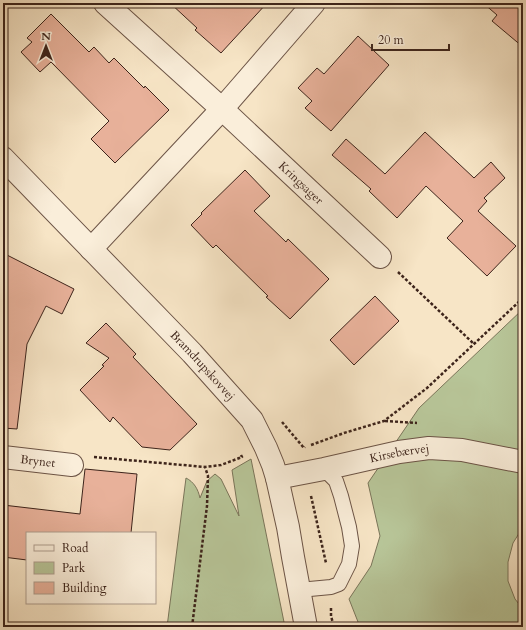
<svg xmlns="http://www.w3.org/2000/svg" width="526" height="630" font-family="Cardo,serif">
<style>
.green{fill:#b8c699;stroke:#7a755a}
.building{fill:#e8b19a;stroke:#3d241b}
.lines{fill:none;stroke-linecap:round;stroke-linejoin:round}
.service-casing{stroke:#6c5446;stroke-width:16}
.minor-casing{stroke:#6c5446;stroke-width:24}
.tertiary-casing{stroke:#6c5446;stroke-width:24}
.path{stroke:#3d241b;stroke-width:2.5;stroke-dasharray:3 2;stroke-linecap:butt}
.service{stroke:#faeeda;stroke-width:14}
.minor{stroke:#faeeda;stroke-width:22}
.tertiary{stroke:#faeeda;stroke-width:22}
.labels{text-anchor:middle;stroke-width:3.5;stroke-linejoin:round;paint-order:stroke}
.street-label{font-size:12px;fill:#3d241b;stroke:#faeeda}
</style>
<rect width="100%" height="100%" fill="#f7e5c6"/>
<filter id="stains"><feTurbulence type="fractalNoise" baseFrequency=".005" numOctaves="4"/><feColorMatrix values="0 0 0 0 .2 0 0 0 0 .09 0 0 0 0 .02 0 0 0 .5 -.17"/></filter>
<radialGradient id="worn" r=".72"><stop offset=".6" stop-color="#630" stop-opacity="0"/><stop offset="1" stop-color="#630" stop-opacity=".3"/></radialGradient>
<!-- green -->
<path class="green" d="M523 309V527L513 543 508 562V581L515 599 523 609V627H360L349 599 371 566 380 536 368 483 419 408Z
M251 459 285 627H167L186 478C194 482 198 489 200 498L207 481 215 474 221 479 239 516 232 470Z"/>
<!-- building -->
<path class="building" d="M170 3H267L221 53 195 30 197 28Z
M483 3H523V47L492 21 497 15Z
M51 14 89 52 94 47 109 63 114 58 144 88 145 86 169 110 115 163 91 139 109 121 51 62 40 72 21 52 32 42 27 38Z
M358 36 389 65 331 131 305 108 312 101 298 88 317 68 324 74Z
M425 132 474 178 491 162 505 178 484 198 487 201 478 211 516 246 487 276 447 238 463 221 426 186 397 218 369 191 371 189 332 155 346 139 385 174Z
M245 170 270 196 254 211 286 242 288 239 329 279 290 319 266 297 268 296 216 245 213 248 191 225 202 214 201 213Z
M3 253 74 289 62 314 46 306 27 344 17 429 3 428Z
M375 296 399 321 354 365 330 340Z
M106 323 136 354 133 357 197 424 170 450 142 447 113 417 110 422 80 390 104 366 102 365 109 358 86 343Z
M85 469 137 474 131 533H27V560L3 557V505L80 514Z"/>
<g class="lines">
<defs>
<path id="service" d="M299 590 331 587 339 584 349 564 352 546 349 527 341 496 336 481 324 469"/>
<g id="minor">
<path id="s1" d="M105 3 222 109 380 257"/>
<path d="M91 249 222 109 314 3"/>
<path id="s2" d="M3 457 72 465"/>
<path id="s3" d="M277 478 324 469 399 452 429 448 462 450 523 462"/>
</g>
<g id="tertiary">
<path id="s4" d="M3 158 192 353 252 420 266 448 273 465 277 478 288 527 293 557 306 627"/>
</g>
</defs>
<!-- service casing -->
<use href="#service" class="service-casing"/>
<!-- minor casing -->
<use href="#minor" class="minor-casing"/>
<!-- tertiary casing -->
<use href="#tertiary" class="tertiary-casing"/>
<!-- path -->
<path class="path" d="M398 272 474 344
M385 421 417 423
M282 422 304 448 305 447
M311 445 344 433 384 421 427 388 523 298
M94 457 205 467
M311 496 326 563
M331 608V616L334 627
M192 627 207 506 208 476 205 467 221 465 242 457 241 455"/>
<!-- service -->
<use href="#service" class="service"/>
<!-- minor -->
<use href="#minor" class="minor"/>
<!-- tertiary -->
<use href="#tertiary" class="tertiary"/>
</g>
<g class="labels">
<!-- street labels -->
<g class="street-label">
<text dy="4" stroke="none"><textPath href="#s1" startOffset="266">Kringsager</textPath></text>
<text dy="4" stroke="none"><textPath href="#s4" startOffset="288">Bramdrupskovvej</textPath></text>
<text dy="4" stroke="none"><textPath href="#s3" startOffset="125">Kirsebærvej</textPath></text>
<text dy="4" stroke="none"><textPath href="#s2" startOffset="35">Brynet</textPath></text>
</g>
</g>
<!-- margin -->
<rect width="526" height="630" fill="none" stroke="#f7e5c6" stroke-width="16"/>
<rect x="4" y="4" width="518" height="622" fill="none" stroke="#3d241b" stroke-width="2"/>
<rect x="8" y="8" width="510" height="614" fill="none" stroke="#3d241b"/>
<!-- legend -->
<rect x="26" y="532" width="130" height="72" fill="#faeeda" stroke="#ae9d8e"/>
<rect x="34" y="545" width="20" height="6" fill="#faeeda" stroke="#ae9d8e"/>
<text x="62" y="552" font-size="12" fill="#3d241b">Road</text>
<rect x="34" y="562" width="20" height="12" fill="#b8c699" stroke="#ae9d8e"/>
<text x="62" y="572" font-size="12" fill="#3d241b">Park</text>
<rect x="34" y="582" width="20" height="12" fill="#e8b19a" stroke="#ae9d8e"/>
<text x="62" y="592" font-size="12" fill="#3d241b">Building</text>
<!-- north arrow -->
<g transform="translate(46 46)" stroke="#faeeda" stroke-width="3" paint-order="stroke">
<path d="M0-3L7 15L0 10L-7 15Z" fill="#3d241b"/>
<text y="-6" font-size="11" font-weight="bold" text-anchor="middle" fill="#3d241b">N</text>
</g>
<!-- scale -->
<path d="M372 44v6h77v-6" fill="none" stroke="#3d241b" stroke-width="2"/>
<text x="378" y="44" font-size="12" fill="#3d241b" stroke="#faeeda" stroke-width="3" paint-order="stroke">20 m</text>
<rect width="100%" height="100%" filter="url(#stains)"/>
<rect width="100%" height="100%" fill="url(#worn)"/>
</svg>
